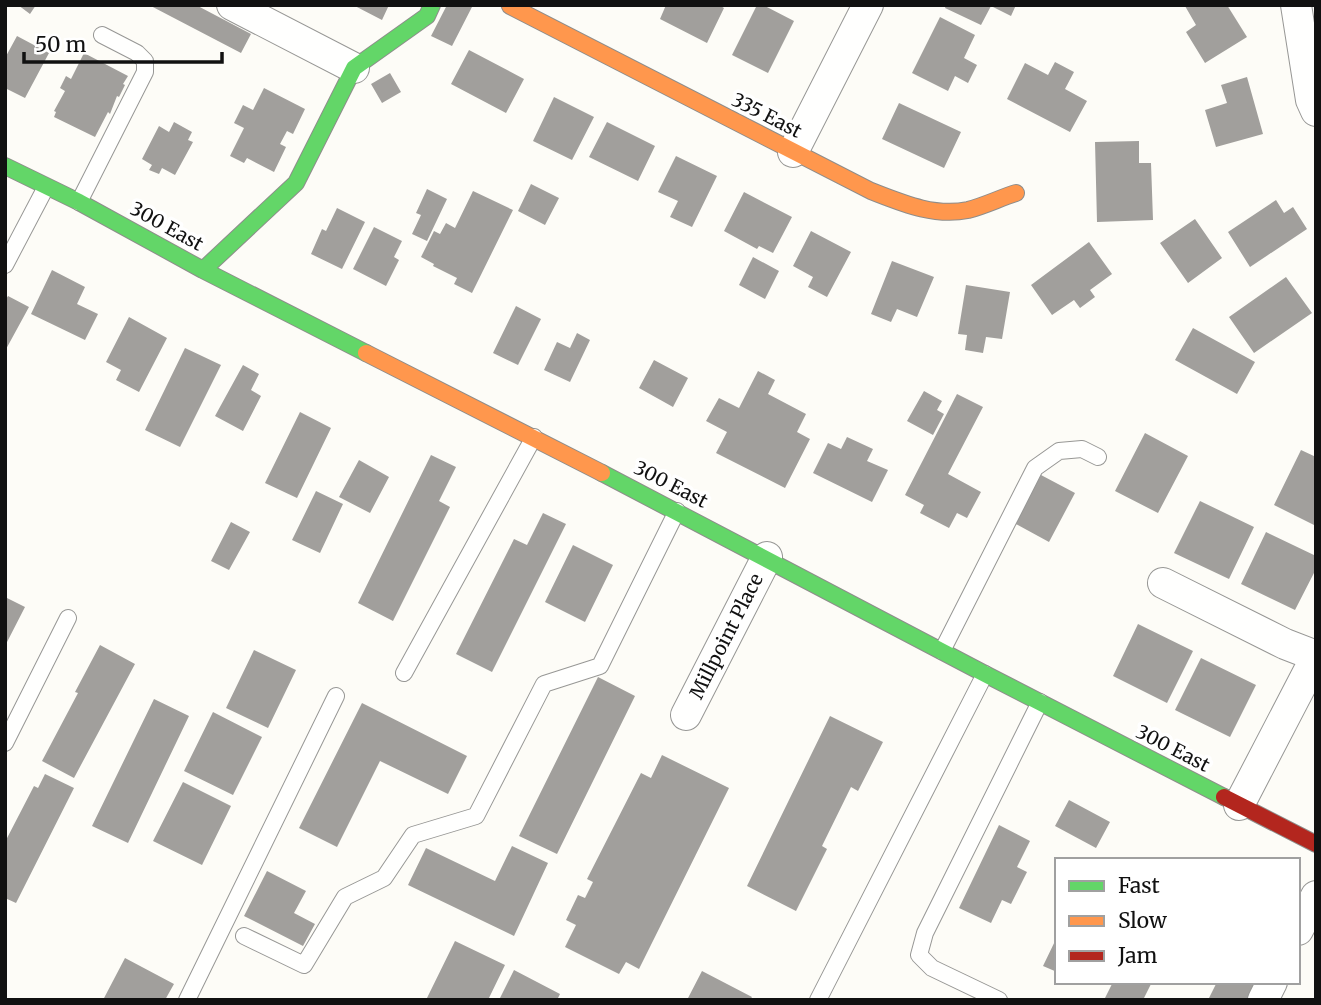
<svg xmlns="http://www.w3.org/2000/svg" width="1321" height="1005" font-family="Merriweather,serif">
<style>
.building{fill:#a19f9c}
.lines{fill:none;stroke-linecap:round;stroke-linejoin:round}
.lane-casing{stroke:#979795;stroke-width:18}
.street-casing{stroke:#979795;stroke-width:32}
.fast-casing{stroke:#8e8d8b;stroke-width:18}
.slow-casing{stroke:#8e8d8b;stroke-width:18}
.jam-casing{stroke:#8e8d8b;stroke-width:18}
.lane{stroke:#fffffe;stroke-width:16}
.street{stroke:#fffffe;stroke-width:30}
.fast{stroke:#63d668;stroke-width:16}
.slow{stroke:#ff974d;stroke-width:16}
.jam{stroke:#b3261e;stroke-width:16}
.labels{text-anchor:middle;stroke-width:7;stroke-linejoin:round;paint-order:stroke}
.street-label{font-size:19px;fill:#111;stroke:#fff}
</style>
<rect width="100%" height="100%" fill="#fdfcf7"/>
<!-- building -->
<path class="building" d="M18 5H36L30 14Z
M149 5H196L251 34 241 53Z
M353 5H389L382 20Z
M447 5H473L452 46 431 36Z
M666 5H719L724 8 707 43 660 19Z
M757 5H763L794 21 768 73 732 55Z
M946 5H1016L1011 16 991 6 981 25 945 8Z
M1187 5H1227L1247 37 1205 63 1186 32 1196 25 1185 6Z
M940 17 975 35 964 58 977 65 968 83 955 76 948 91 912 73Z
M17 36 49 53 25 98 5 88V58Z
M469 50 524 79 506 113 451 84Z
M84 53 128 76 123 84 125 85 119 97 117 96 110 114 108 112 95 137 54 117 56 112 54 111 65 91 60 88 66 76 71 79Z
M1055 62 1074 72 1065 89 1087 101 1070 132 1007 99 1025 63 1048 75Z
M390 73 401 92 382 103 371 84Z
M1247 77 1263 134 1216 147 1205 110 1227 103 1221 85Z
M264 88 305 109 293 134 287 131 280 144 286 147 274 172 247 158 244 163 230 156 244 128 234 123 243 105 253 110Z
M554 97 594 117 572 160 533 141Z
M899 103 961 132 944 168 882 139Z
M174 122 192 132 188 140 193 142 175 175 162 168 159 174 149 170 152 165 142 159 159 126 169 132Z
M607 122 655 146 638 181 589 157Z
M1139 141V163H1151L1153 220 1097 222 1095 142Z
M676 156 717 176 692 227 670 217 678 201 658 192Z
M531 184 559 198 545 225 518 211Z
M427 189 447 199 427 241 412 234 421 215 416 213Z
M473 191 513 210 472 293 454 284 457 278 433 266 434 264 421 257 434 231 440 234 446 223 455 228Z
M744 192 792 217 773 253 759 246 757 249 724 231Z
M1276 200 1284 213 1293 207 1307 229 1250 267 1228 232Z
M337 208 365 222 342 269 311 254 322 229 326 231Z
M1195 219 1222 258 1188 283 1160 243Z
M374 227 402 241 394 257 399 260 386 286 353 269Z
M811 231 851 252 827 297 808 287 813 277 793 266Z
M1089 242 1112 274 1090 290 1095 297 1080 308 1074 300 1052 315 1031 285Z
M753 257 779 271 765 299 739 285Z
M892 261 934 277 917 317 897 309 891 322 871 314Z
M52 270 85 287 77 304 98 314 85 340 31 314Z
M1286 277 1312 313 1254 353 1229 317Z
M966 285 1010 292 1002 339 986 337 983 353 965 350 967 335 958 334Z
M8 296 29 307 5 351V301Z
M516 306 541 319 518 365 493 353Z
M129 317 167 338 139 392 116 380 121 370 106 362Z
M1193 328 1255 362 1237 394 1175 360Z
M577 333 590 340 570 382 544 370 557 342 570 348Z
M185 348 221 365 180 447 145 430Z
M654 360 688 378 673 407 639 388Z
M243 365 259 374 251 390 261 396 243 431 215 416Z
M758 371 775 380 768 394 806 414 797 432 810 439 785 488 716 453 727 432 706 421 719 398 739 408Z
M924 391 942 401 937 410 944 414 933 435 907 421Z
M957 394 983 407 948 474 981 492 967 518 957 513 949 528 920 513 924 505 905 495Z
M300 412 331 428 297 498 265 483Z
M1145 433 1188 456 1158 513 1115 491Z
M847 437 873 449 867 461 888 470 872 502 813 473 828 443 841 449Z
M1301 450 1316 457V526L1274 505Z
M431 455 456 467 439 501 450 507 393 621 358 603Z
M359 460 389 477 370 513 339 497Z
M1041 475 1075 493 1049 542 1014 523Z
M316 491 343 504 320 553 292 540Z
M1200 501 1254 527 1229 579 1174 553Z
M543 513 566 524 492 672 456 654 514 539 527 545Z
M231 522 250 532 229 570 211 561Z
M1266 532 1316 556V569L1295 610 1241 584Z
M573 545 613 565 585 622 545 602Z
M5 597 25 607 5 646Z
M1138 624 1193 651 1167 703 1113 676Z
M100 645 135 664 74 778 42 761 78 693 75 692Z
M254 650 296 670 268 728 226 708Z
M1201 658 1256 685 1230 737 1175 710Z
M598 677 635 696 557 854 519 836Z
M154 699 189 716 128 843 92 826Z
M362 703 467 756 448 794 380 761 337 847 299 828Z
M213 712 262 737 233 795 184 771Z
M830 716 883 742 858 791 851 787 822 846 827 849 796 911 747 886Z
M662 755 729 788 639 969 626 962 619 974 565 947 576 925 566 920 578 895 585 898 593 882 587 879 641 773 651 778Z
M45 774 74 788 16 903 5 898V842L34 786 38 788Z
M183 782 231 806 202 865 153 841Z
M1069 800 1110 822 1096 848 1055 826Z
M999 825 1030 841 1017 867 1027 872 1011 904 1002 900 991 923 959 908Z
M512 846 548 863 514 936 408 885 426 848 495 881Z
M267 871 306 891 294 913 315 924 303 946 244 916Z
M1057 937V972L1043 966Z
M455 941 505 965 488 1000H426Z
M125 958 174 984 165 1000H103Z
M514 970 560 994 557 1000H499Z
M702 971 752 997 750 1000H687Z
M1113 982H1152L1143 1000H1104Z
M1217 982H1257L1248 1000H1208Z"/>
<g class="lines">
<defs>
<path id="lane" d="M79 202 145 72V61L137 53 102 35
M5 265 46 187
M942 651 1035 468 1059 451 1082 449 1098 457
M404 673 534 437
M5 743 68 618
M244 936 304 965 345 897 384 878 413 835 476 816 544 684 600 666 677 511
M187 1000 336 696
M818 1000 985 674
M999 1000 932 968 919 955 925 933 1040 702"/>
<path id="street" d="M232 5 354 68
M1296 5 1311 100 1316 111
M793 152 868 5
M1163 583 1285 644 1316 656
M686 715 767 557
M1239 805 1316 657
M1298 930 1316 896
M1263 1000 1272 982"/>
<path id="fast" d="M5 166 79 202 203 270 366 353
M203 270 296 183 354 68 427 16 432 5
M602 473 985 674 1224 797"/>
<path id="slow" d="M510 6 871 191C902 203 934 217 968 210 984 206 1000 198 1016 193
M366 353 602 473"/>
<path id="jam" d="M1224 797 1316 844"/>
</defs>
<!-- lane casing -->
<use href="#lane" class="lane-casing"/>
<!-- street casing -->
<use href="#street" class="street-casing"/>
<!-- fast casing -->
<use href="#fast" class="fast-casing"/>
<!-- slow casing -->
<use href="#slow" class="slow-casing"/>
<!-- jam casing -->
<use href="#jam" class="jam-casing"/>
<!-- lane -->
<use href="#lane" class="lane"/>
<!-- street -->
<use href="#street" class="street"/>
<!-- fast -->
<use href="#fast" class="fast"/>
<!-- slow -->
<use href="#slow" class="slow"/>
<!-- jam -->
<use href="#jam" class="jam"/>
</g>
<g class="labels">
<!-- street labels -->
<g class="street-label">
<text transform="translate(767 115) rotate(27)" y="7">335 East</text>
<text transform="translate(167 226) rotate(29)" y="7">300 East</text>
<text transform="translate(671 484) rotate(27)" y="7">300 East</text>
<text transform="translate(726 636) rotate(-63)" y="7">Millpoint Place</text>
<text transform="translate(1173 748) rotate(27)" y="7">300 East</text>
</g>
</g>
<!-- border -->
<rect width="1321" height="1005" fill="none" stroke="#111111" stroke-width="14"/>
<!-- legend -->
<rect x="1055" y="858" width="245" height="126" fill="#ffffff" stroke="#a0a0a0" stroke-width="2"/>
<rect x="1069" y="881" width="35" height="10" fill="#63d668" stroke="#a0a0a0" stroke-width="2"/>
<text x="1118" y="893" font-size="21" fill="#111111">Fast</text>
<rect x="1069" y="916" width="35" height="10" fill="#ff974d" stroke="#a0a0a0" stroke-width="2"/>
<text x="1118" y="928" font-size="21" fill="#111111">Slow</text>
<rect x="1069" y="951" width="35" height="10" fill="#b3261e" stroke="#a0a0a0" stroke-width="2"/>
<text x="1118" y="963" font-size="21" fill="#111111">Jam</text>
<!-- scale -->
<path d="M24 52v10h198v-10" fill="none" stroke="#111111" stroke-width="3.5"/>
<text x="35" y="52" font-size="21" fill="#111111" stroke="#ffffff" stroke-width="5" paint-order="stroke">50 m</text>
</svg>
